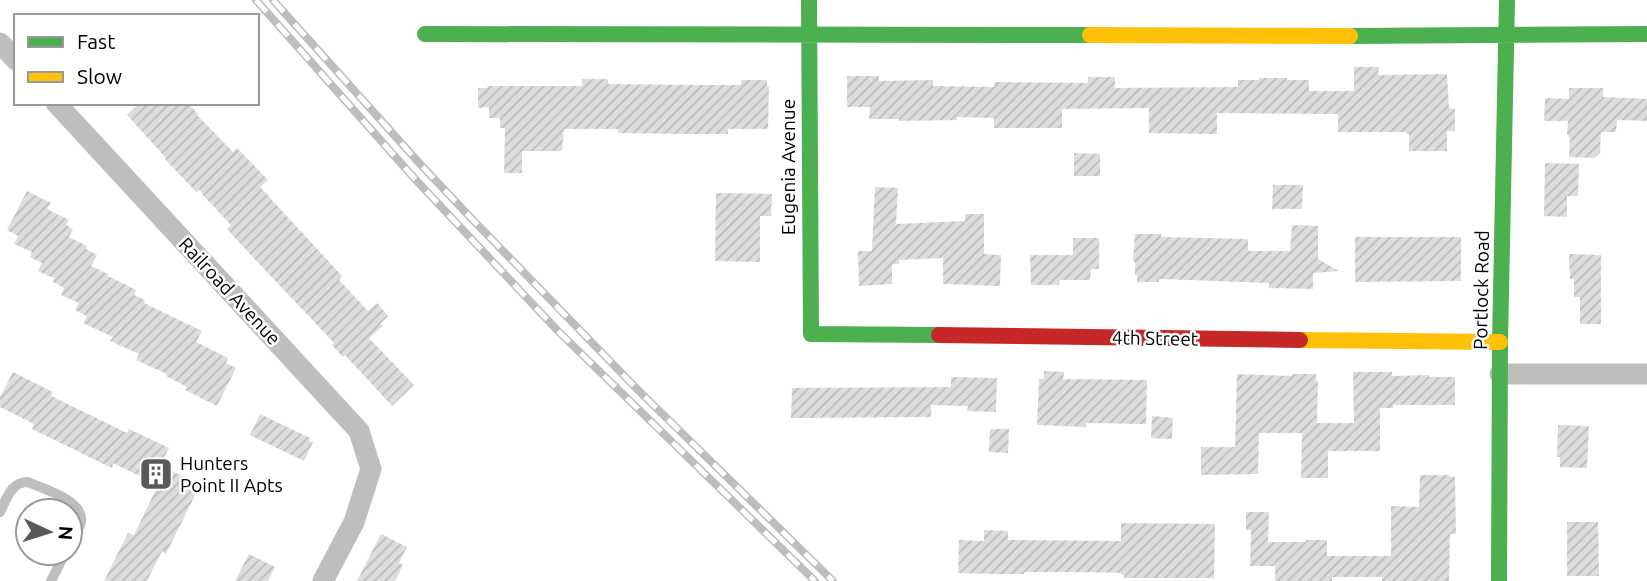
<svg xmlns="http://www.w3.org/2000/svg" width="1647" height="581" font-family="Ubuntu,sans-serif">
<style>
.building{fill:url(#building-hatch)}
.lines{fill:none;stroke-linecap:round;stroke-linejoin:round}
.lane{stroke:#bebebe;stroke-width:10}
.street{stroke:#bebebe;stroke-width:21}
.fast{stroke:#4caf50;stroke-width:16}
.slow{stroke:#ffc107;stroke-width:16}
.jam{stroke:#c62828;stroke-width:16}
.rail-casing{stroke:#bdbdbd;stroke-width:8}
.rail{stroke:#fff;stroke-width:5;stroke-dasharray:16;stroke-linecap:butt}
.labels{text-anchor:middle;stroke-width:5;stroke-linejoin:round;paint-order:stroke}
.street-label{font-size:19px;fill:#000;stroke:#fff}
.poi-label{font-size:19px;fill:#000;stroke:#fff;text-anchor:start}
</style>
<defs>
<pattern id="building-hatch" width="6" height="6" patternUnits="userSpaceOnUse" patternTransform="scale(1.75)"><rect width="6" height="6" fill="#ddd"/><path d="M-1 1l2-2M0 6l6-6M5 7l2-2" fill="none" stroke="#bcbcbc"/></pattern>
</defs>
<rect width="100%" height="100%" fill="#fff"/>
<!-- building -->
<path class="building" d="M1354 67H1379L1378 75 1447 74 1449 108 1455 109V131H1447V151H1409V134H1406V132H1338V114L1217 113V134L1149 133V108L1062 109V128H994V118L957 117V120L899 121V119H869L870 107H847V76H879V81L933 80V86L994 87V82L1088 83V77H1115V88L1238 87V80H1259V78H1287V80H1309V91H1354Z
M582 79H608V84L701 85H741V80H767V86H769L768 129H728V134H688L618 133V129H564L562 151H522V173H504L505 128H500V118H489V107L478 108V88H488L487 86H582Z
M1569 88H1603V97L1647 99V121L1617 120 1616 132H1601L1600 153 1594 158 1569 157 1570 138 1567 134 1568 121H1544L1545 98 1569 99Z
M140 103H188L198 114 197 115 233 152 237 148 268 180 260 187 342 276 339 280 367 310 368 311 377 303 388 316 380 324 383 326 369 338 414 385 392 406 345 355 343 357 332 345 334 343 248 252 227 229 231 225 203 195 199 189 196 192 165 159 166 158 127 115Z
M1074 153 1100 154V176H1074Z
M1545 163 1579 164 1578 196H1567V217L1544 216Z
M1273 185H1303L1302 209H1272Z
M875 187 898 188 896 224 965 221V214H984V254L1001 255 1000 286 943 284V258L899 260V264H892V284L859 286 858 251H872Z
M27 191 51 203 47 209 69 220 66 225 73 229 69 237 87 246 86 249 97 255 91 266 108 274V276L136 290 134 295 145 300 144 303 202 331 196 342 228 358 226 363 236 368 217 406 185 390 187 387 166 376 167 374 136 360 139 354 110 341 113 337 83 323 87 316 75 310 79 303 61 295 64 288 53 282 54 278 38 271 42 263 30 257 32 252 14 244 18 236 7 230Z
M716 193 772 194 771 216H760V262L715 261Z
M1292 225 1318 226V259L1339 271 1313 273V289L1269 288V283L1159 279V282H1137V275H1135V262L1133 261 1135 234H1161V237L1248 239V251H1290Z
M1355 237H1461V281L1355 282Z
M1073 238H1099V269H1091L1090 280H1060L1059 285H1031L1030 255H1073Z
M1569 254 1601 255V324H1580V297H1574V279H1570Z
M1044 371 1064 372 1063 379 1147 380 1146 424 1086 423V427L1037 425 1039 379H1044Z
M13 372 53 392 51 396 127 433 129 429 169 448 160 465 200 485 166 554 162 551 147 581H104L128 533 134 535 158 485 113 463 112 468 32 429 34 424 0 407V397Z
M1353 372H1392V376L1429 375V377H1455V405H1393V408H1380V451H1328V478H1301L1302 433H1259L1258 474 1201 475V447H1235L1237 374 1292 376V374H1316V381H1318L1317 423H1354Z
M951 377 997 378 996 412 967 411 968 406 931 405V417L791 418 792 388 951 387Z
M260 414 310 438 309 441 313 442 304 461 250 435Z
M1152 416 1173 418 1172 439 1151 438Z
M1558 425 1589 426 1587 468 1560 467V457H1557Z
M990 429H1009L1008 453 989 452Z
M1420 475H1448L1449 476 1455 477 1456 534H1450L1449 581H1382V577H1332V581H1275V566H1250L1251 530H1246V512H1269L1268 542H1306V540H1327V556H1391V506L1419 507Z
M1567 522H1598L1599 576H1567Z
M1121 523 1215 524 1214 578H1124V575H1121V573L1081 572H1024V574H999L958 573 959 540 984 541V530L1008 531V540L1121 541Z
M381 534 407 547 399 563 403 565 395 581H357Z
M249 554 275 567 268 581H235Z"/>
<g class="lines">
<!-- lane -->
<path class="lane" d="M0 512C7 498 11 482 28 482 43 489 84 500 81 522 80 528 73 537 70 543
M51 581 65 553"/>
<!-- street -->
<path class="street" d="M0 43 16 60
M56 103 359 431 371 469 354 522 323 581
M1500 374H1647"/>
<!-- fast -->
<path class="fast" d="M809 0 811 334 939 335
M425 34 1090 35
M1350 36 1647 34
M1499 581 1500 342 1507 0"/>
<!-- slow -->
<path class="slow" d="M1090 35 1350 36
M1300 340 1500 342"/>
<!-- jam -->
<path class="jam" d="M939 335 1300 340"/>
<defs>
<path id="rail" d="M256 0 415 179 558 331 815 581
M273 0 421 165 471 218 638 390 833 581"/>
</defs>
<!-- rail casing -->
<use href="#rail" class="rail-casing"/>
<!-- rail -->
<use href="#rail" class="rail"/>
</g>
<!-- icons -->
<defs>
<symbol id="building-square" viewBox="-11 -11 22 22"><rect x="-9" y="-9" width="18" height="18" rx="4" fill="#595959" stroke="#fff"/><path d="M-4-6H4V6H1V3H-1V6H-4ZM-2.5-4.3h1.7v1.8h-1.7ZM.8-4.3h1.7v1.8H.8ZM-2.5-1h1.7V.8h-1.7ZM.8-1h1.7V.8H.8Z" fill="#fff"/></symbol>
</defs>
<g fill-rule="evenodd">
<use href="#building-square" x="137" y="455" width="38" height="38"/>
</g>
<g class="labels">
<!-- street labels -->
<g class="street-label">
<text transform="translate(788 167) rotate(-90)" y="7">Eugenia Avenue</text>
<text transform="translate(1481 290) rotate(-89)" y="7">Portlock Road</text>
<text transform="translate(230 291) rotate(47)" y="7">Railroad Avenue</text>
<text transform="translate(1155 338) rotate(1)" y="7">4th Street</text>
</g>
<!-- poi labels -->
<g class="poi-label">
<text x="180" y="470">Hunters<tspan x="180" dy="22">Point II Apts</tspan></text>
</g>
</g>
<!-- legend -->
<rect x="14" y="14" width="245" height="91" fill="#ffffff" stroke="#999999" stroke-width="2"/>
<rect x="28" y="37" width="35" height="10" fill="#4caf50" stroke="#999999" stroke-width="2"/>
<text x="77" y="49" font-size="21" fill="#000000">Fast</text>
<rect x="28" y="72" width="35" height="10" fill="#ffc107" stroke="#999999" stroke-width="2"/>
<text x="77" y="84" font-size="21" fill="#000000">Slow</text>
<!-- north arrow -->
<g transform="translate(49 532) rotate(94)"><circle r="33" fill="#ffffff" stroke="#999999" stroke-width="2"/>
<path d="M0-5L12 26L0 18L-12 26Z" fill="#595959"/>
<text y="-10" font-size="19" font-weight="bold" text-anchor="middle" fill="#000000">N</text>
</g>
</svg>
